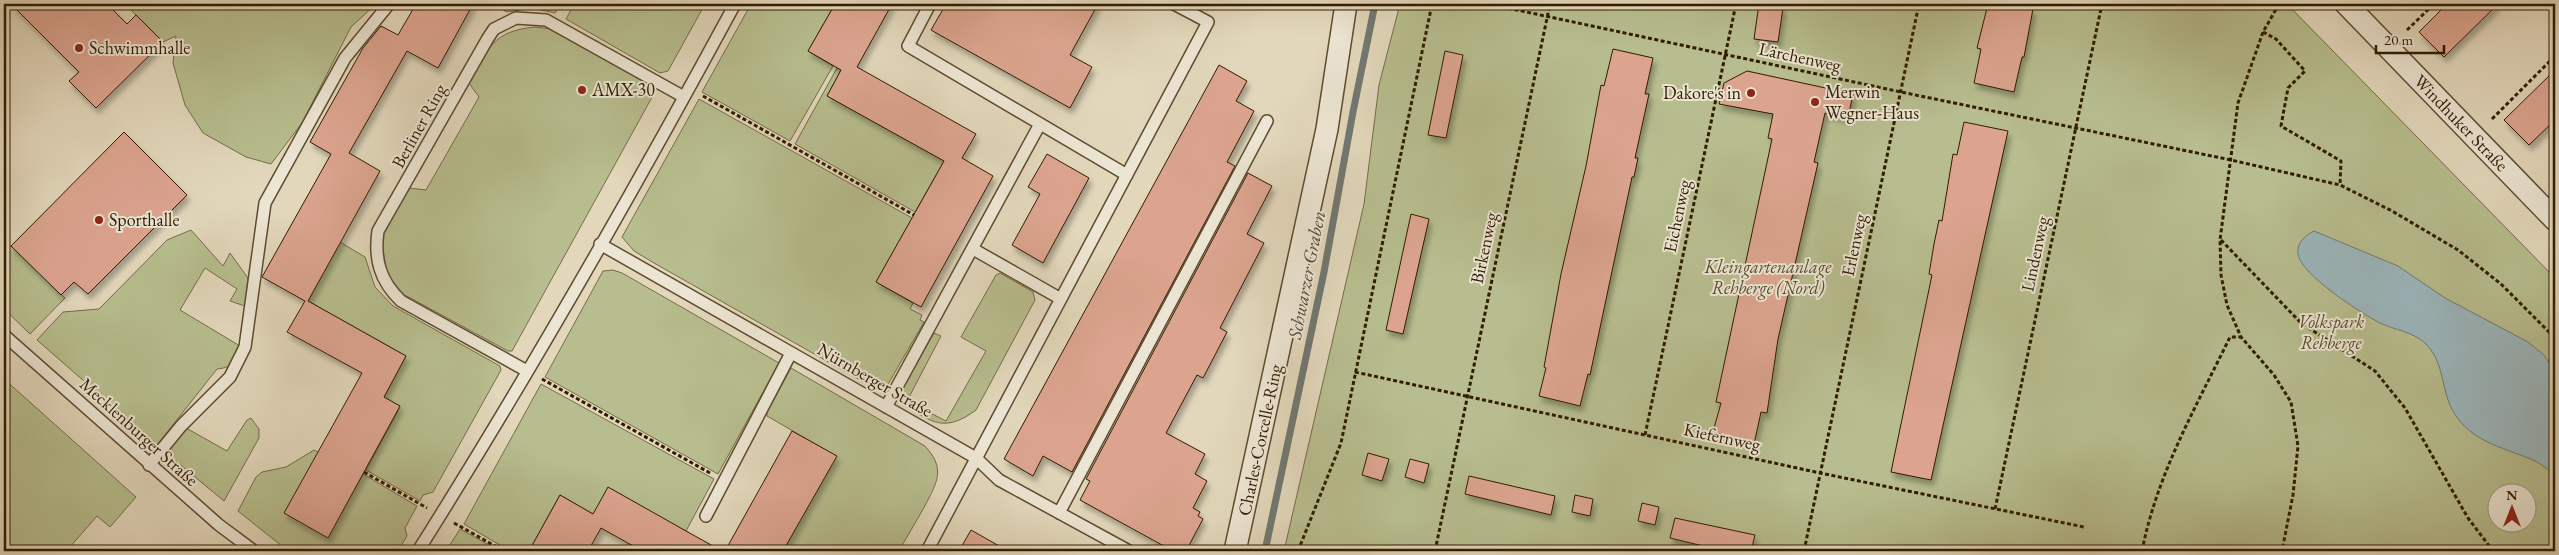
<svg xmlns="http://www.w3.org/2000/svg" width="2559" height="555" font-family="'EB Garamond',serif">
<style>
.green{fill:#b7bd8e;stroke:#746c47;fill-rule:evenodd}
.water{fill:#9bb6bc;stroke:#717871}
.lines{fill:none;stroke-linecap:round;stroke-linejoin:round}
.stream{stroke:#717871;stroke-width:7}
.building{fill:#dca48f;stroke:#311c00;filter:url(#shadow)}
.service-casing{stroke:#5d4b2f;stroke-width:14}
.minor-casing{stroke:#5d4b2f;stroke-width:24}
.path{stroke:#311c00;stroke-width:3;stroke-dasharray:4 2.5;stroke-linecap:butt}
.service{stroke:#ece5d3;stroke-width:11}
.minor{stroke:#ece5d3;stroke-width:21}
.poi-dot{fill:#8f2418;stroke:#ece5d3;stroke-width:2}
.labels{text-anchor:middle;stroke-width:4;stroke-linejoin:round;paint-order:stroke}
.poi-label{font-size:18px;fill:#311c00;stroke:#ece5d3;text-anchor:start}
.street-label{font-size:18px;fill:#311c00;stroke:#ece5d3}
.park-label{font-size:18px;font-style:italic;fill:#594c2b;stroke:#ece5d3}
.water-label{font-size:19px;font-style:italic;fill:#514a38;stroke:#ece5d3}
</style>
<defs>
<filter id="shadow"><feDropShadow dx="3" dy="5.5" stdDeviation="2.5" flood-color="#0004"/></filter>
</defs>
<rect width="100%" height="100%" fill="#e2d7bb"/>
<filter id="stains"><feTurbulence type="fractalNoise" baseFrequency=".004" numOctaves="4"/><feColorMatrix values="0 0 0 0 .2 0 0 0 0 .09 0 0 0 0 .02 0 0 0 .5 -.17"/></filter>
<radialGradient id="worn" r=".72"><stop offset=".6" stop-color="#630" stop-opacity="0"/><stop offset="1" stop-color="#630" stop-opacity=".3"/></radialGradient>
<!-- green -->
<path class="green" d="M125 4H376L351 27 302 123 271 164 246 157 203 133 185 105 173 63 176 36 163 42Z
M492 4H561L555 13 532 8 507 12Z
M574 4H705L668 71 660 73 566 19Z
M751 4H835L808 51 833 66 790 141 702 92Z
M1400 4H2287L2555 278V551H1284L1364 204 1379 85ZM2496 492H2526V522H2496Z
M535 27 551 29 653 86 656 90 512 351H508L403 294 387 274 382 244 384 233 409 188 426 190 479 97 469 83C488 49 492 31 535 27Z
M837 68 841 70 827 96 944 161 915 212 795 144Z
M699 99 912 218 876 282 913 303 910 309 922 315 920 320 924 322 887 386 876 389 654 263 634 251 622 237Z
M191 230 223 266 230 253 248 278 245 306 230 301 237 289 205 268 180 310 240 346C234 362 235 367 217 369L157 445 37 340 63 312 99 309 167 240Z
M340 242 365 257 375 287 393 306 500 366 501 370 433 492 423 495 420 501 366 470 400 407 384 397 406 356 308 301Z
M11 246 65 298 30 334 4 309V253Z
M613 270 622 273 779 363 718 474 545 377 603 271Z
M1000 273 1033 292 1035 300 976 410C945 433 931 423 903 403L901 391 934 333 941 336 907 401 946 421 986 351 961 337 996 275Z
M791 368 925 446C933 455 940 465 937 478 935 492 907 536 899 551H783L836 456 767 416V412Z
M4 379 136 497 110 527 97 516 69 548 72 551H4Z
M541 384 714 479 686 531 593 514 560 495 529 551H510L464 524Z
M251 418 259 429V438L224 501 166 453 186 428 227 451 247 420Z
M314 450 318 452 328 537 363 474 417 506 405 528 407 536 398 551H288L238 511 256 477 262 472 286 467Z
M460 529 500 551H446Z"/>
<!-- water -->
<path class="water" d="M2314 231 2398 266 2445 298 2528 342 2544 355 2555 372V474C2547 470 2541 463 2533 460 2500 446 2466 441 2450 405 2441 384 2443 360 2425 343 2413 332 2395 330 2380 323 2362 314 2300 274 2298 254 2296 243 2306 235 2314 231Z"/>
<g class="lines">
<!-- stream -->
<path class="stream" d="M1265 551 1324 272 1353 112 1375 4"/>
</g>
<!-- building -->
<path class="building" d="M11 4H107L127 24 136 15 163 42 96 108 69 81 79 72Z
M416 4H473L438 68 407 51 349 153 380 171 308 301 406 356 384 397 400 406 328 538 284 513 362 373 287 332 305 301 262 277 331 154 310 142 363 48 381 26 398 35Z
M835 4H892L857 67 976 134 962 158 993 176 921 307 876 282 944 161 827 96 841 70 808 51Z
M946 4H1098L1070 55 1092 67 1070 108 931 30Z
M1759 4H1780V7L1783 8 1778 42 1754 39Z
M1988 4H2002L2033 9 2024 57H2022L2014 92 1974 83 1981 49 1977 48Z
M2447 4H2498L2444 57 2419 32Z
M1613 49 1653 58 1645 94H1649L1635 158H1638L1634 177H1632L1590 375 1588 374 1580 406 1539 396 1546 368 1544 367 1561 274 1586 166 1601 85 1604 86Z
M1445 51 1463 55 1446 138 1428 135Z
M1219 65 1247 81 1236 101 1254 111 1227 162 1235 166 1072 472 1043 456 1033 476 1004 459Z
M2555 70V120L2529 145 2504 120Z
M1747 71 1853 94 1848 118 1825 113 1814 162 1818 163 1778 339 1767 413 1761 412 1754 444 1713 432 1721 403 1716 402 1772 139 1768 138 1773 114 1719 104 1724 83Z
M1964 122 2008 131 1931 480 1891 472 1932 275 1929 274 1934 244 1939 220 1942 221 1953 154 1957 155Z
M124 132 187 195 88 294 74 282 61 295 11 246Z
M1047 154 1089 178 1043 263 1012 245 1040 194 1028 187Z
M1248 173 1272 186 1247 234 1264 243 1220 328 1227 332 1203 378 1197 375 1166 433 1205 454 1195 474 1207 481 1193 508 1200 512 1198 516 1203 519 1186 551H1173L1080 500 1090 481 1086 479Z
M1411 214 1429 219 1403 334 1386 330Z
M792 431 837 456 783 551H725Z
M1368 453 1389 459 1382 481 1362 475Z
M1410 459 1429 464 1424 483 1405 477Z
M1469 476 1555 496 1551 515 1465 494Z
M608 487 686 531 722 551H642L601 528 588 551H529L560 495 593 514Z
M1575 495 1593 499 1590 516 1572 512Z
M1642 503 1659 507 1655 525 1638 521Z
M1675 518 1755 535 1751 551 1720 546V550L1670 538Z
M971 530 1008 551H959Z"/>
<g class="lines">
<defs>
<path id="service" d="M930 4 908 46 1127 175
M600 244 976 458 999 480 1129 551
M973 249 1061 299
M4 335 219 525 254 551
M527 371 401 301C380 281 374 259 378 231L488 38 494 29 516 18 546 20 684 97
M886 407 1040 124
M149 465 181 426 230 377 245 347 265 203 345 58 389 4
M1059 513 1267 121
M706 516 791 353
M418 551C530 373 635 189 735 4
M927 551 1208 22 1174 4"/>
<path id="minor" d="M2346 4 2555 220
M1235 551 1327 129 1346 4"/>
</defs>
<!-- service casing -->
<use href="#service" class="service-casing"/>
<!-- minor casing -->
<use href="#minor" class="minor-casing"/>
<!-- path -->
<path class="path" d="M1489 4 1901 92 2231 160 2340 185 2392 211 2458 250 2501 284 2555 338
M2279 4 2263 32 2238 103 2220 240 2221 275 2227 305 2241 337 2274 375 2291 402 2298 446 2293 495 2282 551
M2407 30 2434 4
M2263 32 2276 39 2305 71 2288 88 2281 126 2341 161 2340 185
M703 96 914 215
M2492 119 2555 56
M2221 240 2301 323 2375 371 2405 408 2468 518 2493 551
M1355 372 1820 473 2084 527
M542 379 710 473
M1645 435 1736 4
M364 472 427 508
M1995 509 2102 4
M454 523 504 551
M1298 551 1341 443 1432 4
M1435 551 1550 4
M1804 551 1919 4
M2142 551C2157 474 2196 407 2230 337H2241"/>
<!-- service -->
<use href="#service" class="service"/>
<!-- minor -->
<use href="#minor" class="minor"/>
</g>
<!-- markers -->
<g class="poi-dot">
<circle cx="79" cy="48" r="5"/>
<circle cx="582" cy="90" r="5"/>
<circle cx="1751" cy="93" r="5"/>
<circle cx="1815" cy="102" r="5"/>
<circle cx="99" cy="220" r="5"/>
</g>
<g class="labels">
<!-- poi labels -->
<g class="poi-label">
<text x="89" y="54">Schwimmhalle</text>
<text x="592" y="96">AMX-30</text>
<text x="1825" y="98">Merwin<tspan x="1825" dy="21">Wegner-Haus</tspan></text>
<text x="1741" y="99" text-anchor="end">Dakore's in</text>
<text x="109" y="226">Sporthalle</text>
</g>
<!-- street labels -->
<g class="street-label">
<text transform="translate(1800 57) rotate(12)" y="6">Lärchenweg</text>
<text transform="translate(2461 123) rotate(46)" y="6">Windhuker Straße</text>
<text transform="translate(419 126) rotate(-61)" y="6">Berliner Ring</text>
<text transform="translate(1677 216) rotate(-78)" y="6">Eichenweg</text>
<text transform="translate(1854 245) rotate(-78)" y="6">Erlenweg</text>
<text transform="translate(1484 248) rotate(-78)" y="6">Birkenweg</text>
<text transform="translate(2035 254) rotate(-78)" y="6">Lindenweg</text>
<text transform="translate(875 380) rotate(30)" y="6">Nürnberger Straße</text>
<text transform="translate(139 432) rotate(42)" y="6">Mecklenburger Straße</text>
<text transform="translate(1722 437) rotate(12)" y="6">Kiefernweg</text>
<text transform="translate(1260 440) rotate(-78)" y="6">Charles-Corcelle-Ring</text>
</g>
<!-- park labels -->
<g class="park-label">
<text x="1768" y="273">Kleingartenanlage<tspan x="1768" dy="21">Rehberge (Nord)</tspan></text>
<text x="2331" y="328">Volkspark<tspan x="2331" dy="21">Rehberge</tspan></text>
</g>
<!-- water labels -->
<g class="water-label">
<text transform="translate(1306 275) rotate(-79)" y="7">Schwarzer Graben</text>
</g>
</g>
<!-- margin -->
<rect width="2559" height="555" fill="none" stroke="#e2d7bb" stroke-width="20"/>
<rect x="5" y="5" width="2549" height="545" fill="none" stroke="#311c00" stroke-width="2.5"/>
<rect x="10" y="10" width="2539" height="535" fill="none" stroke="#311c00"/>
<!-- north arrow -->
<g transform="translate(2512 508)"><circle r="24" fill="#ece5d3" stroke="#a1957f"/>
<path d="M0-4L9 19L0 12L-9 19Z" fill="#8f2418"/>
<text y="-8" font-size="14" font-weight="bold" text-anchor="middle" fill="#311c00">N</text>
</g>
<!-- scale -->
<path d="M2376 45v8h68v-8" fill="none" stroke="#311c00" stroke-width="2.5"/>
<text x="2384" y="45" font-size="15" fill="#311c00" stroke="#ece5d3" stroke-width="4" paint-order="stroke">20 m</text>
<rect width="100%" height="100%" filter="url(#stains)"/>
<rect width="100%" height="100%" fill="url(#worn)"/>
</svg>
